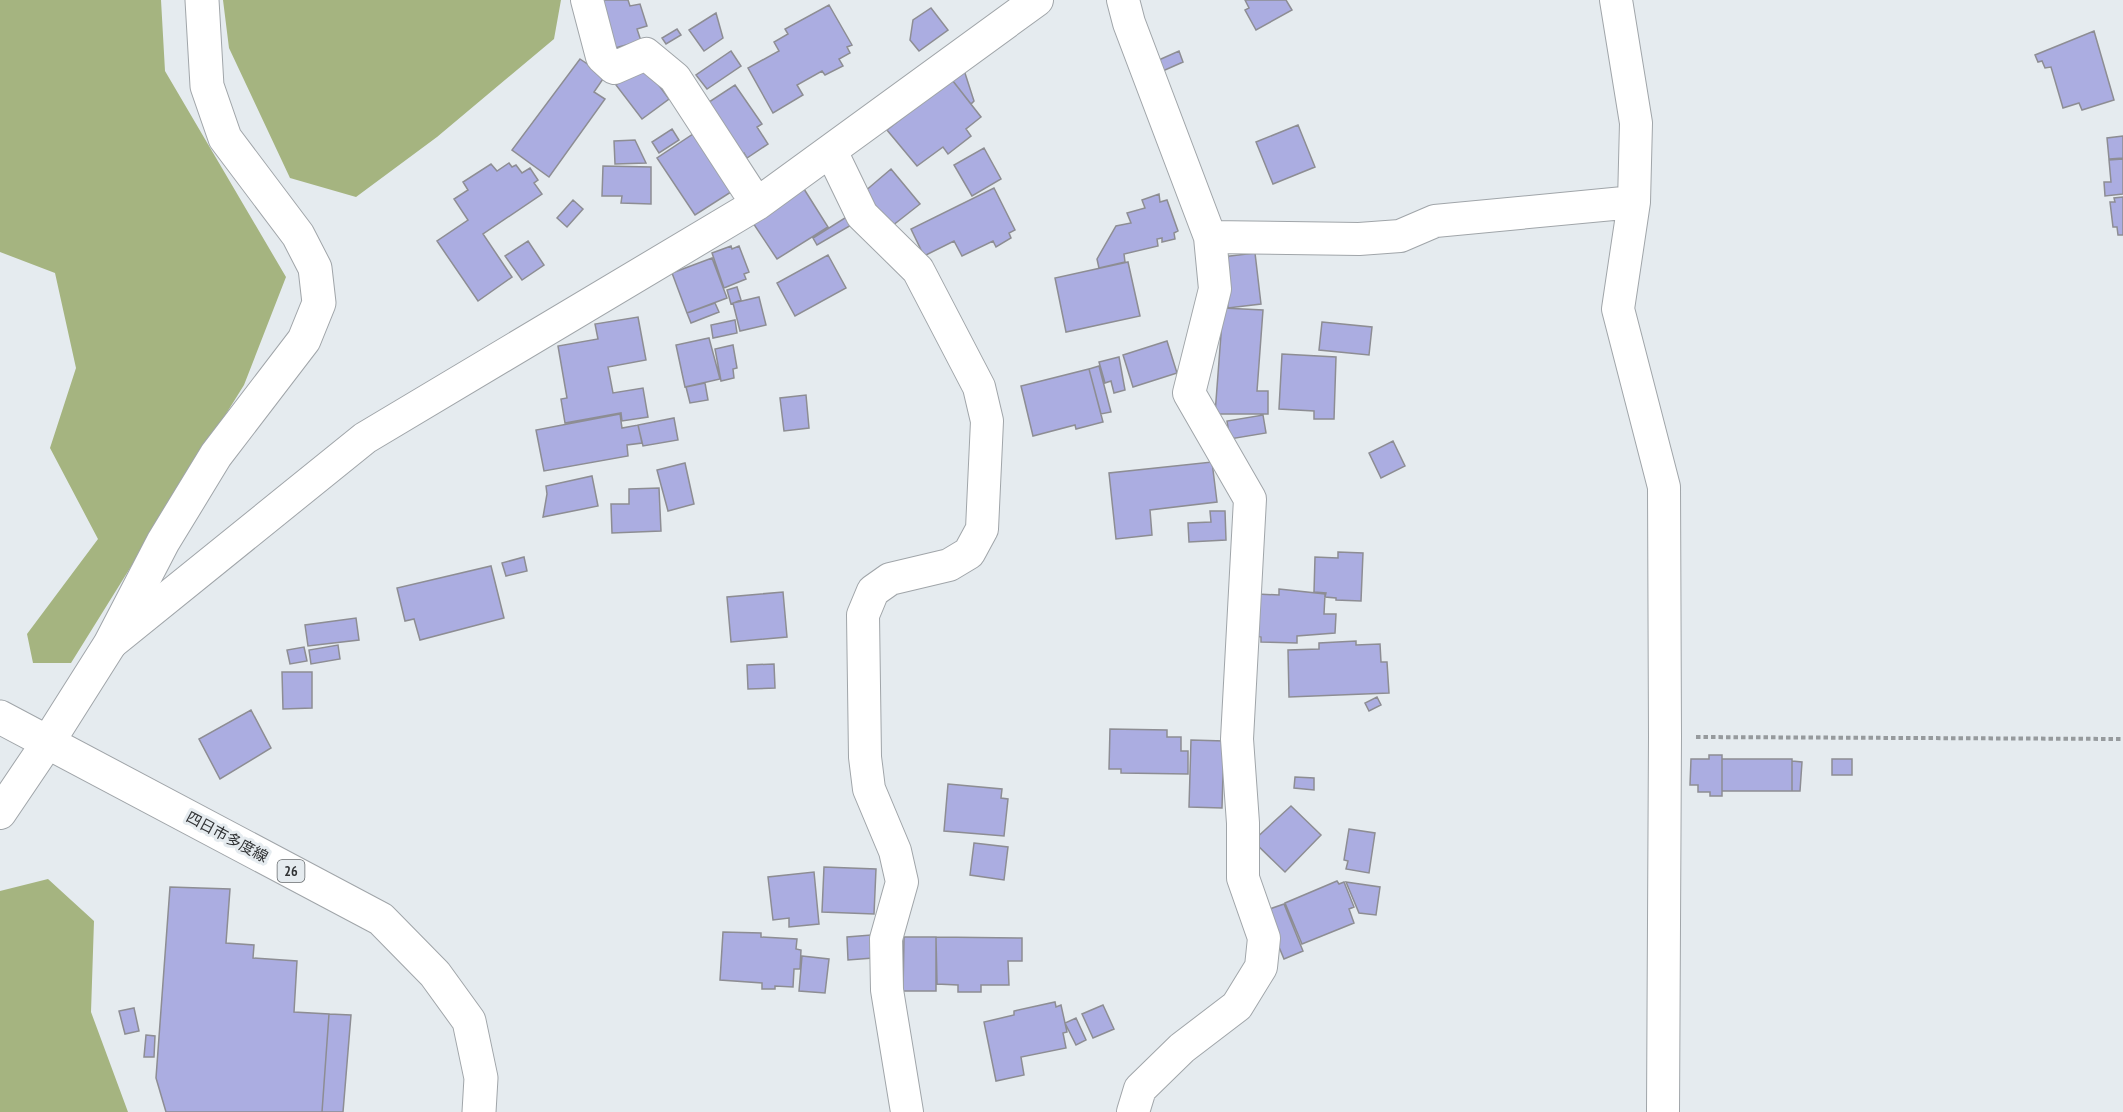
<svg xmlns="http://www.w3.org/2000/svg" width="2123" height="1112" font-family="'PT Sans Narrow','Noto Sans JP',sans-serif">
<style>
.forest{fill:#a5b480}
.building{fill:#abade1;stroke:#8d8d93;stroke-width:1.5}
.lines{fill:none;stroke-linecap:round;stroke-linejoin:round}
.street-casing{stroke:#a0a5a9;stroke-width:34}
.secondary-casing{stroke:#a0a5a9;stroke-width:35}
.primary-casing{stroke:#a0a5a9;stroke-width:35}
.path{stroke:#969a9d;stroke-width:4;stroke-dasharray:4.5 3;stroke-linecap:butt}
.street{stroke:#fff;stroke-width:32}
.secondary{stroke:#fff;stroke-width:33}
.primary{stroke:#fff;stroke-width:33}
.labels{text-anchor:middle;stroke-width:6;stroke-linejoin:round;paint-order:stroke}
.shield{fill:#e5ebef;stroke:#666a6c;stroke-width:1.5}
.shield-label{font-size:14px;font-weight:bold;fill:#303234}
.street-label{font-size:15px;fill:#303234;stroke:#e5ebef}
</style>
<rect width="100%" height="100%" fill="#e5ebef"/>
<!-- forest -->
<path class="forest" d="M0 0H161L165 71 286 277 244 385 71 663H33L27 634 98 539 50 448 76 368 55 273 0 252Z
M223 0H561L554 39 437 137 356 197 290 178 229 48Z
M48 879 94 921 91 1012 128 1112H0V891Z"/>
<!-- building -->
<path class="building" d="M602 0H628L630 6 640 4 647 26 637 29 641 41 615 48Z
M1245 0H1286L1292 10 1256 30 1245 10 1249 8Z
M829 5 852 45 847 47 850 53 839 59 843 66 825 75 822 71 797 85 803 95 773 113 748 68 779 51 774 42 788 34 785 29Z
M931 8 948 30 919 51 910 40 913 20Z
M716 13 723 38 704 51 689 30Z
M677 29 681 35 666 44 662 38Z
M2094 31 2114 100 2082 110 2079 103 2063 108 2051 67 2045 68 2042 61 2038 62 2035 55Z
M731 51 741 66 707 89 696 75Z
M1179 51 1183 62 1156 74 1152 63Z
M580 59 605 76 594 92 605 99 549 177 512 150Z
M644 65 669 99 642 119 616 85Z
M963 67 974 101 971 104 949 76Z
M949 76 981 117 966 129 971 136 948 154 943 147 917 166 887 130 920 104Z
M735 85 762 124 757 127 768 144 747 158 744 153 737 158 706 104Z
M1298 125 1315 167 1273 184 1256 142Z
M672 129 679 140 659 153 652 142Z
M693 134 731 192 695 215 657 158Z
M2123 136V158L2109 159 2107 138Z
M635 140 646 163 615 164 614 141Z
M984 148 1001 179 972 196 954 165Z
M2123 159V194L2105 196 2104 182H2111L2109 160Z
M509 163 512 167 516 165 522 173 530 168 538 180 534 183 542 194 483 234 512 277 478 301 437 241 468 220 454 199 468 190 463 182 491 164 497 171Z
M603 166 651 167V204L621 203 622 196H602Z
M891 169 920 204 892 226 864 192Z
M994 188 1015 230 1009 233 1011 238 996 247 993 241 962 256 954 241 924 256 911 229Z
M804 189 828 227 777 259 753 223Z
M1159 194 1160 202 1167 200 1178 231 1174 233 1175 239 1162 242V238L1157 239 1158 246 1124 254 1125 262 1099 268 1097 259 1116 226 1131 223 1127 213 1145 208 1142 200Z
M2123 197V235H2118L2117 227H2113L2110 202H2115L2114 198Z
M573 200 583 209 567 227 557 218Z
M848 216 853 224 817 245 813 238Z
M528 241 544 265 522 280 505 256Z
M731 246 732 249 739 246 749 272 744 274 746 279 724 288 712 253Z
M1255 253 1261 304 1228 308 1222 257Z
M828 255 846 288 795 316 777 283Z
M712 258 727 298 687 313 672 273Z
M1128 262 1140 316 1066 332 1055 278Z
M737 287 741 300 731 304 727 290Z
M759 297 766 325 740 331 733 303Z
M715 303 719 312 691 323 687 313Z
M1223 308 1263 310 1257 391H1268V414H1215Z
M638 317 646 360 608 367 613 393 643 388 648 417 622 421 621 413 565 423 561 399 567 398 558 346 598 339 595 324Z
M735 320 737 333 713 338 711 325Z
M1322 322 1372 327 1369 355 1319 350Z
M709 338 720 379 685 387 676 345Z
M1167 341 1177 373 1133 387 1123 355Z
M733 345 737 368 733 369 734 378 721 381 715 349Z
M1282 354 1336 357 1334 419H1314V411L1279 409Z
M1119 357 1125 390 1114 393 1111 381 1105 383 1099 362Z
M1099 366 1111 412 1101 414 1089 369Z
M1089 369 1103 422 1076 429 1075 425 1033 436 1021 386Z
M705 383 708 400 690 403 686 387Z
M806 395 809 428 784 431 780 398Z
M620 414 622 428 638 425 642 443 627 445 628 456 544 471 536 430Z
M1263 415 1266 433 1230 439 1227 421Z
M674 418 678 440 643 446 638 425Z
M1393 441 1405 466 1381 478 1369 453Z
M1212 462 1217 502 1150 510 1152 535 1116 539 1109 473Z
M685 463 694 504 668 511 657 470Z
M592 476 598 506 543 517 547 494 546 486Z
M659 488 661 531 612 533 611 504H629V489Z
M1210 511H1225L1226 540 1189 542 1188 523 1211 522Z
M1338 552 1363 553 1361 601 1336 600V598L1325 597 1326 593 1314 592 1315 557 1338 558Z
M524 557 527 571 506 576 502 563Z
M491 566 504 618 420 640 414 619 405 621 397 588Z
M1279 589 1325 594 1324 614H1336L1335 633 1297 636V643L1261 642V637L1256 636 1257 594 1279 595Z
M783 592 787 637 731 642 727 597Z
M356 618 359 640 308 646 305 625Z
M1356 641V645L1380 644 1381 662H1387L1389 693 1289 697 1288 650 1319 649V643Z
M338 645 340 659 311 664 309 650Z
M304 647 307 661 290 664 287 650Z
M774 664 775 688 748 689 747 665Z
M282 672H312V708L283 709Z
M1377 697 1381 705 1369 711 1365 703Z
M251 710 271 748 220 779 199 739Z
M1110 729 1167 730V737H1181V751H1188V774L1121 773V769H1109Z
M1191 740 1224 741 1222 808 1189 807Z
M1709 755H1722V796H1710V792H1698V785H1690L1691 759H1709Z
M1722 759H1792V791H1722Z
M1832 759H1852V775H1832Z
M1792 761 1802 762 1800 791H1792Z
M1295 777 1314 778V790L1294 788Z
M948 784 1002 789 1001 798 1008 799 1004 836 944 831Z
M1291 806 1321 835 1285 872 1253 841Z
M1349 829 1375 833 1369 873 1346 869 1348 861 1344 860Z
M974 843 1008 847 1004 880 970 875Z
M824 867 876 869 874 914 822 912Z
M814 872 819 924 789 927V918L773 920 768 877Z
M1337 881 1339 884 1344 882 1354 907 1349 909 1354 923 1302 944 1285 903Z
M1346 882 1380 887 1376 915 1359 913Z
M170 887 230 889 226 943 254 945 253 958 297 961 294 1012 329 1014 322 1112H166L156 1078Z
M1284 904 1303 951 1284 959 1264 911Z
M723 932 761 933V937L797 939 796 949 801 950 800 969H794L793 987 775 986V989H762V983L720 980Z
M871 935 873 958 848 960 847 937Z
M904 937H936V991H903Z
M936 937 1022 938V961H1008L1009 985H981V992H958V985L937 984Z
M802 956 829 959 825 993 799 991Z
M1055 1002 1056 1007 1061 1005 1067 1032 1063 1033 1066 1048 1021 1057 1024 1075 996 1081 984 1022 1014 1015V1011Z
M1103 1005 1114 1029 1093 1038 1082 1014Z
M134 1008 139 1031 125 1034 119 1011Z
M329 1014 351 1015 343 1112H322Z
M1076 1018 1086 1040 1076 1045 1065 1023Z
M146 1035 155 1036 154 1057H144Z"/>
<g class="lines">
<defs>
<path id="street" d="M587 0 602 57 614 68 646 54 675 78 757 204
M1123 0 1129 23 1210 237 1359 239 1400 236 1435 221 1634 202
M1616 0 1636 123 1634 202 1618 309 1664 487 1665 736 1663 1112
M831 151 862 215 918 270 979 387 987 421 982 529 969 553 949 565 890 579 873 591 863 615 865 757 869 789 895 851 902 882 886 939 887 990 907 1112
M110 644 365 438 757 204 1037 0
M0 813 48 742
M1133 1112 1140 1089 1182 1048 1237 1006 1261 967 1264 938 1243 878V823L1237 739 1250 499 1189 393 1215 289 1210 237"/>
<path id="secondary" d="M48 742 110 644 163 542 216 455 304 340 319 303 315 268 298 235 225 138 207 86 202 0"/>
<path id="primary" d="M0 717 381 919 435 974 469 1021 481 1078 479 1112"/>
</defs>
<!-- street casing -->
<use href="#street" class="street-casing"/>
<!-- secondary casing -->
<use href="#secondary" class="secondary-casing"/>
<!-- primary casing -->
<use href="#primary" class="primary-casing"/>
<!-- path -->
<path class="path" d="M1696 737 2123 739"/>
<!-- street -->
<use href="#street" class="street"/>
<!-- secondary -->
<use href="#secondary" class="secondary"/>
<!-- primary -->
<use href="#primary" class="primary"/>
</g>
<g class="labels">
<!-- shield labels -->
<rect class="shield" x="277.5" y="860" width="27" height="22" rx="4.5"/>
<g class="shield-label">
<text x="291" y="876">26</text>
</g>
<!-- street labels -->
<g class="street-label">
<text transform="translate(227 837) rotate(28)" y="5">四日市多度線</text>
</g>
</g>
</svg>
